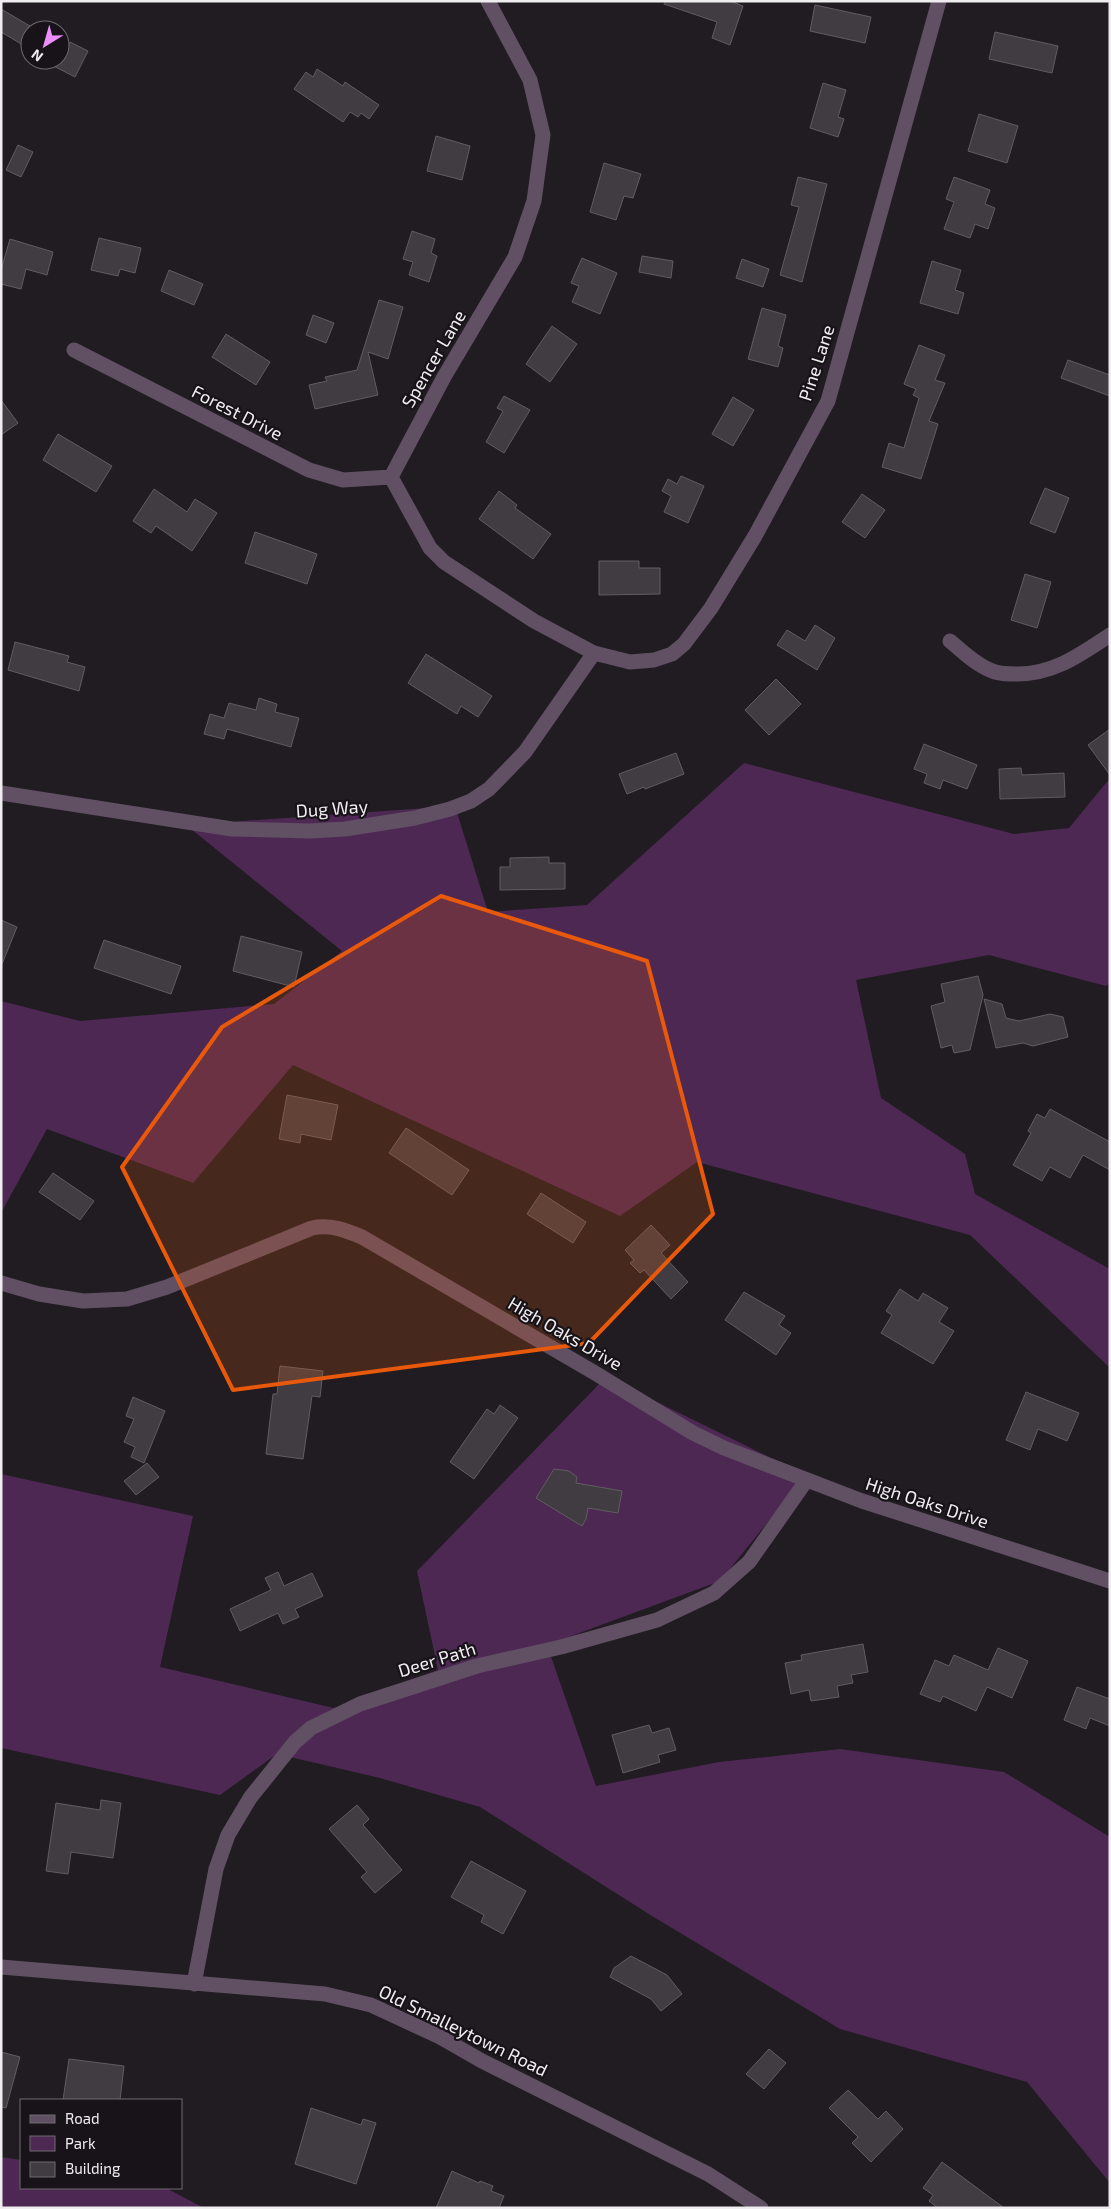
<svg xmlns="http://www.w3.org/2000/svg" width="1111" height="2209" font-family="'Exo 2',sans-serif">
<style>
.green{fill:#4d2853}
.building{fill:#413c41;stroke:#615c62}
.lines{fill:none;stroke-linecap:round;stroke-linejoin:round}
.minor{stroke:#614f64;stroke-width:15}
.marked{fill:#e8590c;fill-opacity:0.2;stroke:#e8590c;stroke-width:4;stroke-linejoin:round}
.labels{text-anchor:middle;stroke-width:4.5;stroke-linejoin:round;paint-order:stroke}
.street-label{font-size:18px;fill:#f0edf1;stroke:#171318}
</style>
<rect width="100%" height="100%" fill="#201c21"/>
<!-- green -->
<path class="green" d="M744 763 1014 834 1069 828 1110 778V983L1106 986 989 955 856 980 881 1098 965 1154 975 1194 1108 1268 1110 1267V1368L970 1235 697 1162 620 1216 293 1065 193 1183 47 1129 1 1213V1001L80 1021 274 1004 342 951 186 825 455 806 488 912 587 905Z
M606 1377 806 1475 720 1581 547 1645 596 1786 719 1762 840 1749 1004 1772 1110 1837V2183L1027 2082 840 2029 652 1916 480 1807 380 1778 277 1754 220 1795 1 1748V1474L193 1516 160 1667 334 1708 438 1670 417 1571Z
M1 2157 21 2160V2188H166L204 2208H1Z"/>
<!-- building -->
<path class="building" d="M665 1H730L743 6 730 45 712 38 717 22 664 4Z
M815 5 871 17 865 43 810 31Z
M1 9 30 26V49L1 32Z
M995 32 1058 46 1052 73 989 59Z
M70 42 88 51 75 77 42 60H60V48L65 51Z
M317 69 343 86 345 82 379 105 369 119 361 113 358 117 350 112 343 122 294 89 306 72 313 77Z
M823 83 846 90 838 117 844 119 838 137 810 128Z
M979 114 1018 126 1007 163 968 151Z
M436 136 470 146 462 180 427 171Z
M18 145 33 152 21 177 6 170Z
M604 163 641 174 633 198 624 196 616 220 590 212Z
M798 177 827 184 802 282 780 275 799 207 791 205Z
M954 177 990 190 985 204 995 208 988 229 975 224 970 238 944 229 954 202 946 199Z
M412 231 435 239 431 253 437 256 429 282 409 275 413 262 403 259Z
M99 238 141 248 135 273 120 269 118 276 91 270Z
M10 239 53 252 47 275 26 269 21 289 1 284V270Z
M642 256 673 261 671 278 639 272Z
M582 258 617 273 600 314 572 302 579 286 571 283Z
M742 259 769 269 763 287 736 278Z
M932 261 961 270 955 290 964 293 958 314 920 303Z
M169 270 203 284 194 305 161 291Z
M379 300 403 307 388 359 368 352 378 395 315 409 309 385 327 381 325 377 357 370Z
M762 308 786 315 778 346 783 348 778 367 748 359Z
M313 315 334 323 326 343 306 335Z
M552 326 577 344 550 382 526 364Z
M226 334 270 362 256 385 212 357Z
M919 345 945 355 935 380 945 383 929 421 938 424 921 479 882 467 889 443 904 448 919 398 913 395 916 389 904 384Z
M1068 360 1110 375V396L1061 378Z
M504 396 530 410 504 453 486 442 503 411 497 408Z
M733 397 754 410 733 446 712 434Z
M1 400 18 423 1 435Z
M58 434 112 466 96 492 43 460Z
M681 476 704 486 688 523 664 512 671 496 662 491 668 479 677 484Z
M1045 488 1069 498 1055 533 1030 523Z
M154 489 187 512 195 499 217 513 192 551 156 526 151 533 133 521Z
M499 491 517 505 515 508 551 534 533 559 479 519Z
M862 494 885 510 865 538 842 522Z
M255 532 317 554 307 584 245 563Z
M599 561H639V568H660V594L599 595Z
M1025 574 1051 582 1037 628 1011 620Z
M815 625 835 638 817 670 777 645 787 630 805 641Z
M15 642 69 656 67 662 85 667 79 691 8 670Z
M426 654 492 696 478 717 461 706 457 714 408 683Z
M776 679 801 704 769 735 745 710Z
M259 698 277 704 275 712 299 718 291 747 227 729 224 739 204 734 210 714 224 718 229 703 256 710Z
M1110 729V775L1088 745Z
M924 744 977 765 967 789 943 780 940 789 924 783 927 774 914 769Z
M676 753 684 774 645 789 644 787 627 794 619 774Z
M1021 768 1022 775 1064 773 1065 797 1000 799 999 769Z
M549 857V863H565V889L500 890V867H510V858Z
M1 920 17 927 2 964H1Z
M241 936 302 952 294 987 233 971Z
M104 940 181 966 171 994 94 968Z
M978 976 983 995 970 1050 954 1053 952 1045 941 1048 931 1006 945 1002 941 984Z
M984 999 1002 1004 1006 1018 1019 1021 1050 1014 1063 1017 1068 1037 1033 1046 1023 1043 996 1048Z
M287 1095 338 1105 331 1140 301 1134 300 1143 279 1139Z
M1050 1109 1110 1142V1170L1083 1155 1070 1178 1050 1167 1042 1181 1013 1165 1031 1133 1028 1131 1037 1114 1045 1118Z
M406 1128 469 1170 452 1195 389 1153Z
M53 1173 94 1201 80 1220 39 1192Z
M541 1193 586 1222 573 1243 527 1214Z
M651 1225 670 1245 661 1253 688 1282 671 1299 644 1270 640 1273 630 1263 634 1260 625 1250Z
M900 1289 918 1301 923 1293 948 1308 939 1322 954 1331 933 1364 881 1333 892 1315 886 1311Z
M744 1292 785 1316 779 1325 791 1333 776 1355 725 1320Z
M280 1366 323 1371 320 1397 312 1396 303 1459 266 1454 273 1394H277Z
M1026 1392 1079 1413 1067 1441 1038 1429 1030 1450 1006 1440Z
M133 1397 165 1411 144 1463 131 1457 135 1447 124 1442 134 1419 126 1416Z
M500 1405 518 1418 474 1479 450 1462 487 1409 494 1414Z
M147 1463 159 1477 136 1495 124 1481Z
M554 1469 569 1471 577 1477 576 1483 622 1491 618 1513 588 1508 586 1519 582 1526 536 1498Z
M278 1572 284 1586 312 1573 323 1596 295 1609 299 1617 283 1624 278 1613 240 1631 230 1609 271 1590 265 1578Z
M863 1644 868 1672 851 1675 853 1683 837 1686 839 1697 811 1701 809 1690 791 1694 785 1663 802 1660 801 1655Z
M998 1648 1028 1661 1012 1698 987 1687 976 1711 943 1696 940 1702 920 1694 935 1660 949 1666 954 1655 988 1670Z
M1077 1687 1110 1699V1726L1090 1718 1086 1729 1064 1720Z
M649 1725 652 1733 669 1728 676 1750 658 1755 660 1762 623 1773 612 1735Z
M101 1800 121 1803 113 1858 71 1852 68 1874 46 1871 56 1803 100 1810Z
M357 1805 369 1819 363 1825 402 1870 375 1893 361 1877 367 1872 329 1829Z
M471 1861 526 1891 503 1934 481 1922 484 1915 451 1897Z
M631 1956 667 1975 682 1994 661 2011 651 1999 610 1977 614 1968Z
M769 2049 786 2063 764 2089 746 2074Z
M1 2052 20 2057 6 2108 1 2107Z
M69 2059 124 2066 120 2100H63Z
M848 2090 878 2119 886 2111 903 2129 871 2162 852 2143 858 2137 829 2108Z
M311 2108 361 2125 363 2119 376 2123 356 2184 295 2164Z
M942 2162 1004 2208H938L929 2201 933 2195 923 2188Z
M452 2171 479 2183 480 2181 493 2186 491 2191 504 2196 499 2208H436Z"/>
<g class="lines">
<!-- minor -->
<path class="minor" d="M488 1 530 80 543 135 534 201 515 257 444 377 391 477 430 548 444 562 534 621 594 653 630 662 654 660 672 654 684 644 711 608 755 536 828 401 939 1
M74 350 309 470 343 480 391 477
M950 641C962 651 975 664 990 670 998 674 1008 674 1017 674 1054 674 1080 655 1110 635
M1 793 232 829 310 831 345 829 415 818 450 809 471 801 489 789 525 752 594 653
M1 1283 39 1294 83 1301 127 1299 167 1287 312 1228C330 1224 345 1230 362 1237L595 1373 693 1433 724 1448 862 1501 1110 1581
M1 1967 325 1994 371 2005 440 2037 482 2061 708 2174 761 2208
M194 1984 216 1869 228 1835 250 1798 295 1742 311 1728 360 1704 477 1666 561 1647 657 1620 714 1593 749 1562 806 1481"/>
</g>
<!-- marked area -->
<path class="marked" d="M441 896 647 961 713 1214 589 1343 233 1390 122 1167 222 1027Z"/>
<g class="labels">
<!-- street labels -->
<g class="street-label">
<text transform="translate(434 359) rotate(-60)" y="6">Spencer Lane</text>
<text transform="translate(817 363) rotate(-72)" y="6">Pine Lane</text>
<text transform="translate(237 413) rotate(27)" y="6">Forest Drive</text>
<text transform="translate(332 809) rotate(-4)" y="6">Dug Way</text>
<text transform="translate(565 1334) rotate(30)" y="6">High Oaks Drive</text>
<text transform="translate(927 1503) rotate(18)" y="6">High Oaks Drive</text>
<text transform="translate(437 1660) rotate(-17)" y="6">Deer Path</text>
<text transform="translate(463 2031) rotate(26)" y="6">Old Smalleytown Road</text>
</g>
</g>
<!-- border -->
<rect width="1111" height="2209" fill="none" stroke="#f0edf1" stroke-width="5"/>
<!-- legend -->
<rect x="20" y="2099" width="162" height="90" fill="#171318" stroke="#6e6a6f"/>
<rect x="30" y="2115" width="25" height="8" fill="#614f64" stroke="#6e6a6f"/>
<text x="65" y="2124" font-size="15" fill="#f0edf1">Road</text>
<rect x="30" y="2136" width="25" height="15" fill="#4d2853" stroke="#6e6a6f"/>
<text x="65" y="2149" font-size="15" fill="#f0edf1">Park</text>
<rect x="30" y="2162" width="25" height="15" fill="#413c41" stroke="#6e6a6f"/>
<text x="65" y="2174" font-size="15" fill="#f0edf1">Building</text>
<!-- north arrow -->
<g transform="translate(45 45) rotate(217)"><circle r="24" fill="#171318" stroke="#6e6a6f"/>
<path d="M0-4L9 19L0 12L-9 19Z" fill="#eb8dfb"/>
<text y="-8" font-size="14" font-weight="bold" text-anchor="middle" fill="#f0edf1">N</text>
</g>
</svg>
